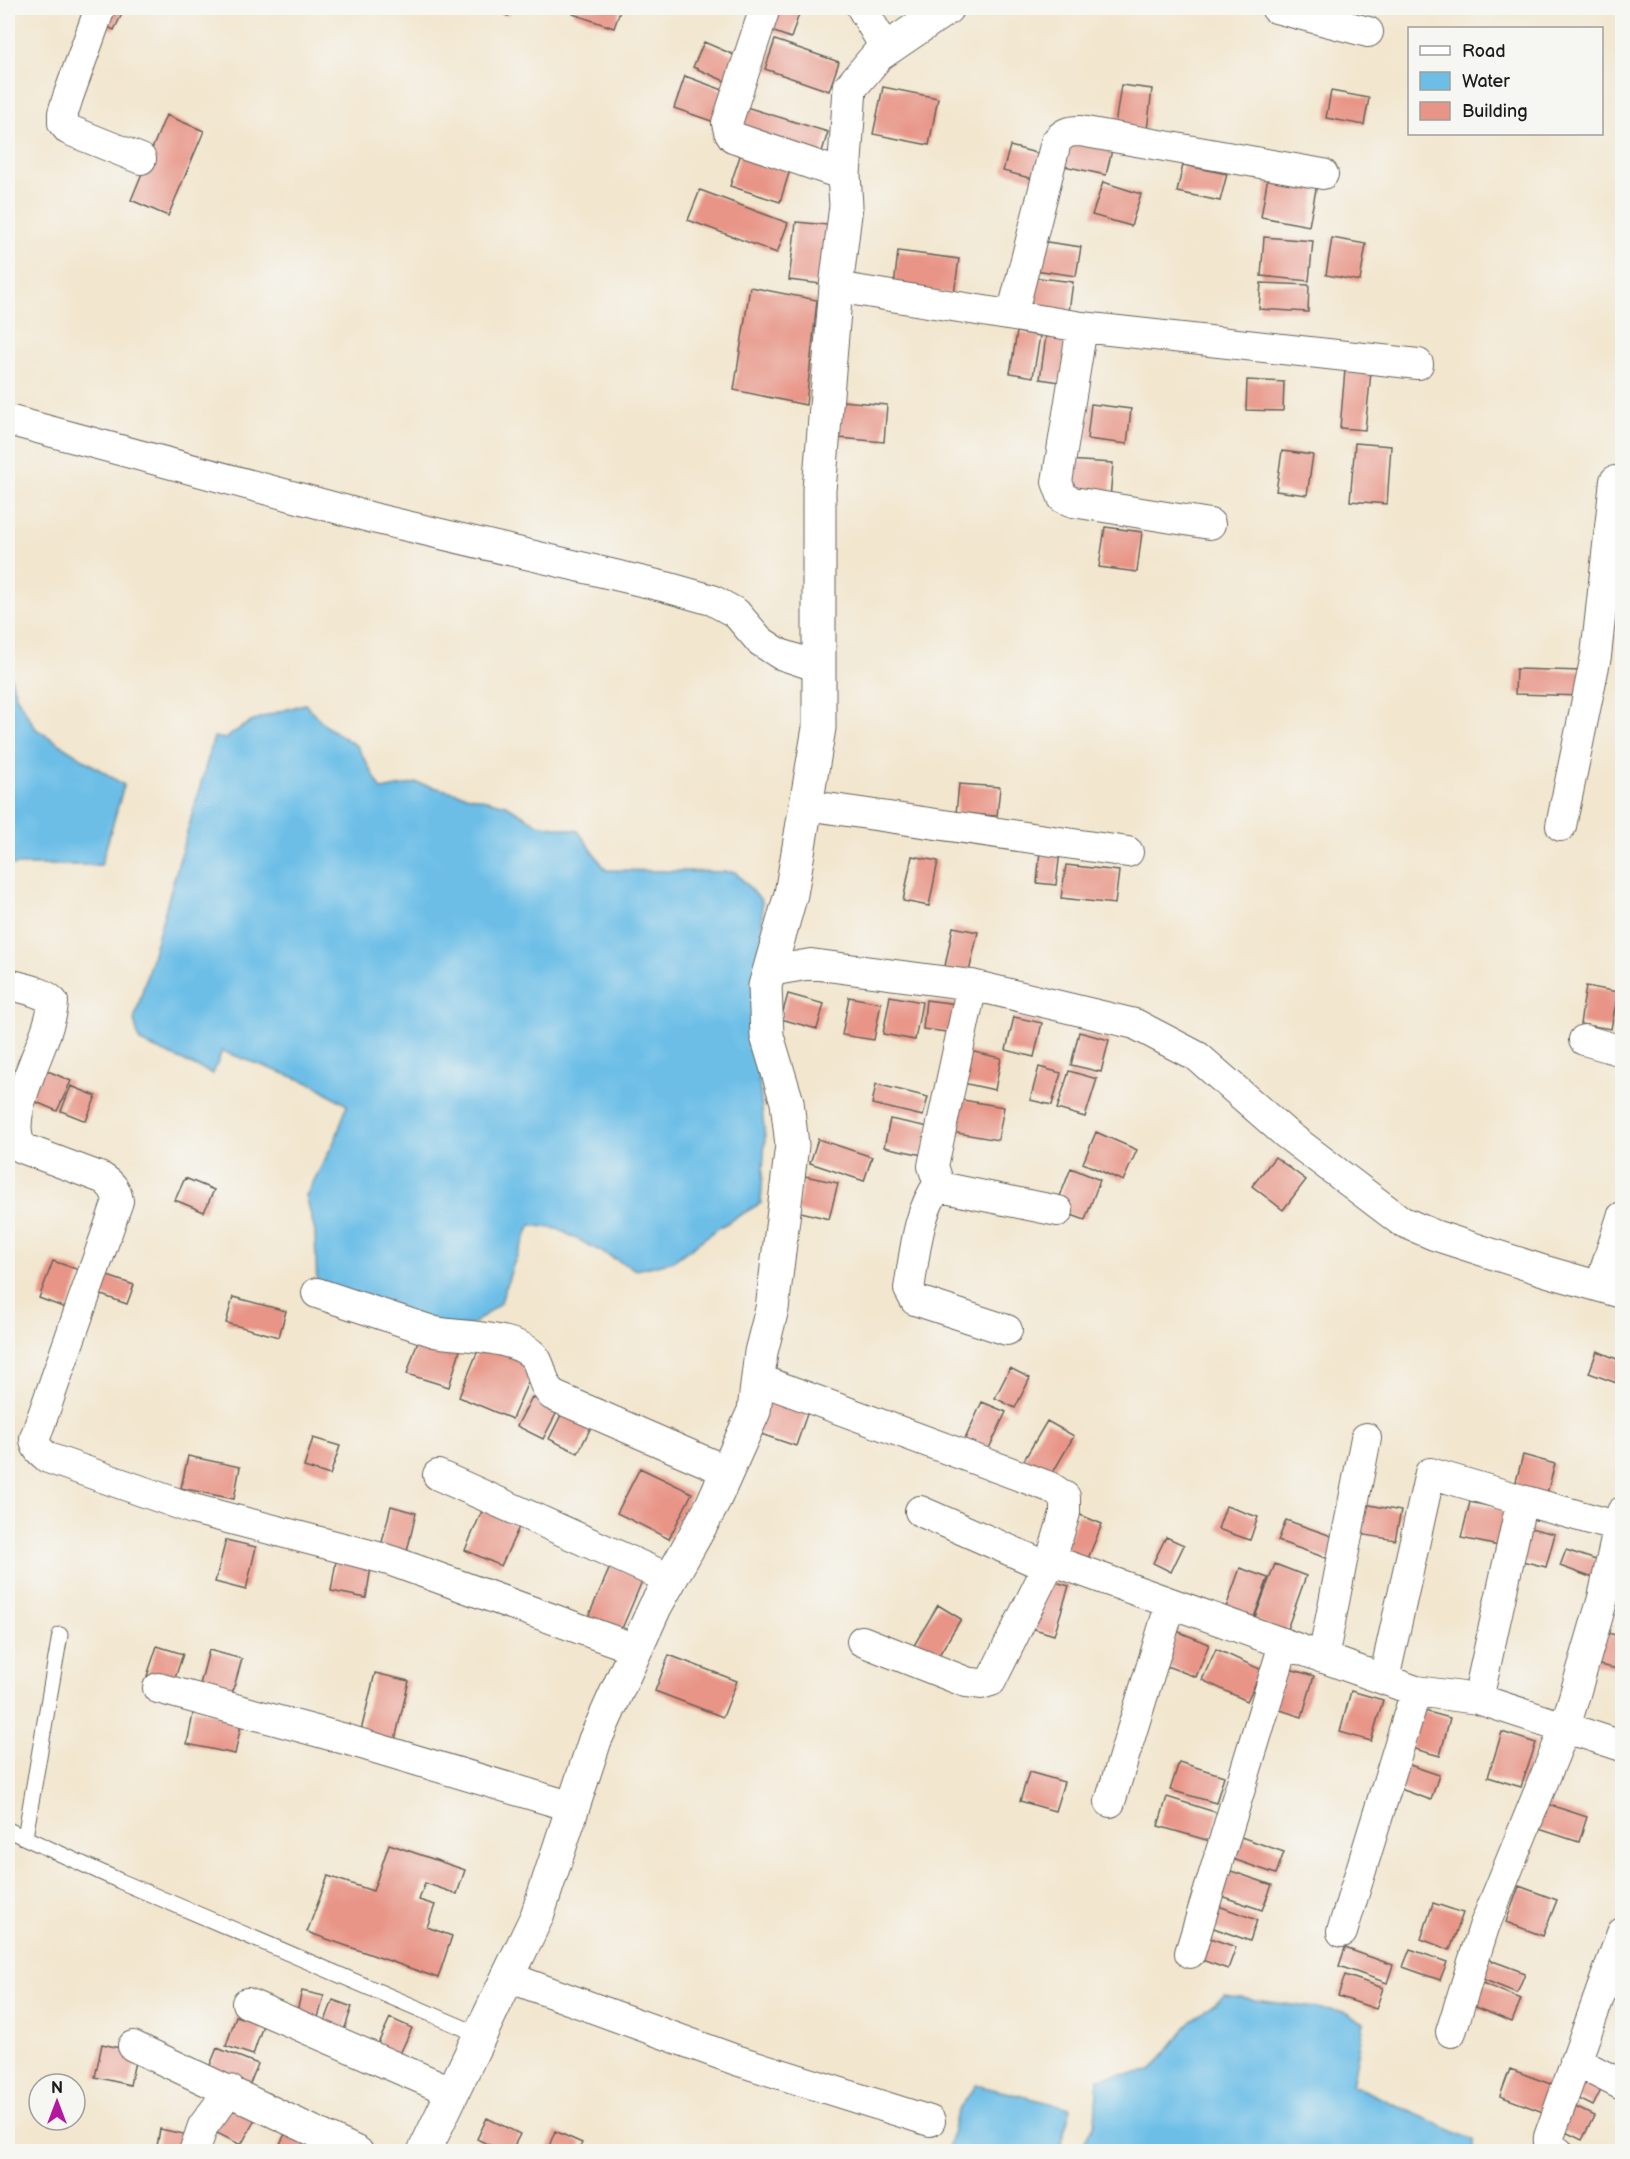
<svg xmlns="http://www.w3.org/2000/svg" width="1630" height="2159" font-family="'Balsamiq Sans',sans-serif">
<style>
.water{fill:#6cbee7;stroke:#446d82;stroke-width:1.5}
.building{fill:#e89587}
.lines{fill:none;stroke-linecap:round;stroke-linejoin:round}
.service-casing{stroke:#67635a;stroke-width:17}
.minor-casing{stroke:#67635a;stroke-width:32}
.tertiary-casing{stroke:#67635a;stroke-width:35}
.service{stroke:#fff;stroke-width:15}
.minor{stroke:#fff;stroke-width:30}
.tertiary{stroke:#fff;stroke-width:33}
</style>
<rect width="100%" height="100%" fill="#f6f6f2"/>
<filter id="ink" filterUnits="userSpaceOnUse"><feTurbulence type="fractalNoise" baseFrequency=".0167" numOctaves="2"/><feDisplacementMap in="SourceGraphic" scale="12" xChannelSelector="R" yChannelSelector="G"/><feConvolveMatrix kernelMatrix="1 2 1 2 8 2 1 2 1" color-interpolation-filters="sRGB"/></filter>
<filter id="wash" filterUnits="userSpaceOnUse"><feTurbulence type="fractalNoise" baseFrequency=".008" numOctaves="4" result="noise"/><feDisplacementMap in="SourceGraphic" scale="24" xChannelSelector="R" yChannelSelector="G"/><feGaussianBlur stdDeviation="1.35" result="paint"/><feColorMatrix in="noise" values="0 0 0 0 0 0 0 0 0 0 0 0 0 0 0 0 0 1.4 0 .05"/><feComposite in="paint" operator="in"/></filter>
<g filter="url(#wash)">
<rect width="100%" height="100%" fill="#f2e6ce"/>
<!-- water -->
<path class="water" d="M8 667 16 696 36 729 124 785 101 865H8Z
M305 704 327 727 357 746 382 790 417 783 506 805 538 824 578 831 606 870 735 872 762 901 763 973 753 1023 765 1138 761 1203 720 1227 673 1261 636 1270 558 1229 531 1225 513 1265 501 1302 472 1325 444 1329 317 1286 315 1232 306 1196 336 1138 347 1105 315 1085 222 1051 213 1074 140 1042 134 1021 214 737 226 739C249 718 275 713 305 704Z
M1225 1996 1345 2012 1364 2023 1352 2085 1473 2140V2151H1080L1095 2122 1098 2078 1151 2071 1191 2021Z
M976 2085 1071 2108 1059 2151H948L957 2112Z"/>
<g id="blocks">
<!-- building -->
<path class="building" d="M102 8H125L114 30 95 21Z
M488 8H511L508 16Z
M575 8H621L614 28 573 14Z
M774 8H801L791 38 766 29Z
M775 40 839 62 829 91 765 69Z
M704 42 748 61 736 86 693 67Z
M685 76 731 93 720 124 674 108Z
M1121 85 1152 89 1147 130 1115 125Z
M883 87 938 98 929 145 873 134Z
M1331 91 1369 98 1364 125 1326 118Z
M746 107 828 132 820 158 738 133Z
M166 115 204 131 168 216 131 200Z
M1070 141 1112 150 1106 175 1064 166Z
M1010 146 1044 155 1037 180 1003 171Z
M741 153 790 170 780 202 730 186Z
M1183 165 1227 174 1220 201 1177 192Z
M1269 170 1318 179 1309 226 1261 217Z
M1103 182 1141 194 1131 226 1092 215Z
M700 190 788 223 777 253 688 220Z
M796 222 828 225 821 284 789 280Z
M1264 237 1313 241 1309 281 1261 276Z
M1332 238 1366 244 1360 281 1326 275Z
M1040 241 1081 247 1076 276 1035 270Z
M898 251 959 259 954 294 894 287Z
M1032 277 1073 282 1068 319 1027 315Z
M1261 283 1309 285 1308 312 1259 309Z
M750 287 817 300 806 405 734 390Z
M1017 332 1040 336 1033 377 1010 373Z
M1046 336 1073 340 1067 383 1040 379Z
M1345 370 1371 372 1365 430 1340 428Z
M1247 380 1284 382 1283 411 1246 410Z
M842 401 887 405 884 442 839 438Z
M1091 404 1131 409 1127 444 1087 439Z
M1355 443 1391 446 1387 504 1350 501Z
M1282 451 1313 455 1307 495 1276 491Z
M1066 460 1113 463 1110 499 1064 496Z
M1105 527 1142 532 1137 572 1099 567Z
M1516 669 1582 671V696L1515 694Z
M959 784 1000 787 997 816 956 813Z
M1040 850 1060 852 1056 885 1037 883Z
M912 856 938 861 929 906 903 901Z
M1066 865 1119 871 1115 904 1061 898Z
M953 927 978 932 967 981 943 976Z
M1586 986 1618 992 1611 1029 1580 1024Z
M788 994 824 1004 817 1029 781 1019Z
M890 996 922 1002 915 1040 883 1034Z
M849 997 881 1003 874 1040 842 1035Z
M926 1000 957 1004 954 1033 923 1029Z
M1014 1017 1042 1023 1034 1057 1006 1050Z
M1079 1032 1109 1040 1101 1072 1071 1065Z
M965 1050 1001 1058 995 1090 958 1082Z
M34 1065 71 1081 57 1111 20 1095Z
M1039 1067 1061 1073 1052 1105 1030 1100Z
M1069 1071 1097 1079 1085 1117 1057 1109Z
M876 1084 928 1097 923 1116 872 1104Z
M71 1086 96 1096 86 1121 61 1111Z
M957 1099 1004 1107 998 1140 951 1132Z
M890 1119 929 1127 923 1155 884 1147Z
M1096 1132 1137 1150 1123 1181 1083 1163Z
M818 1139 872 1157 864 1181 810 1163Z
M1275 1157 1306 1180 1283 1210 1252 1186Z
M1071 1168 1100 1180 1085 1220 1055 1209Z
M805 1176 838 1183 829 1219 797 1211Z
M185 1178 214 1190 204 1212 175 1200Z
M53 1261 82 1271 68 1309 39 1298Z
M96 1272 134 1285 127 1304 90 1291Z
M233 1297 286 1311 279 1337 226 1323Z
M420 1334 461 1347 449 1387 407 1374Z
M481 1343 535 1366 512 1419 459 1397Z
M1597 1351 1622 1361V1385L1589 1373Z
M1010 1368 1030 1378 1015 1408 995 1398Z
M532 1397 558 1410 543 1439 517 1426Z
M767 1397 808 1411 796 1446 755 1432Z
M982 1402 1006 1412 984 1459 961 1448Z
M562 1413 591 1427 578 1453 549 1439Z
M1047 1421 1074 1436 1048 1481 1021 1465Z
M313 1438 340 1446 330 1475 304 1467Z
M1523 1455 1555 1464 1546 1497 1514 1489Z
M188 1456 240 1467 234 1499 181 1488Z
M640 1468 692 1493 669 1539 617 1513Z
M1470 1502 1507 1510 1499 1546 1461 1538Z
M1365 1504 1401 1511 1395 1540 1359 1534Z
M391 1506 416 1513 406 1556 380 1550Z
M1226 1506 1258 1517 1250 1540 1218 1529Z
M482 1511 519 1527 501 1566 465 1550Z
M1078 1514 1102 1524 1087 1561 1064 1552Z
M1286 1520 1340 1539 1332 1560 1278 1541Z
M1522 1526 1555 1534 1546 1567 1514 1559Z
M1166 1537 1184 1545 1171 1572 1153 1563Z
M226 1540 256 1547 246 1590 215 1582Z
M1566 1550 1599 1561 1593 1578 1560 1566Z
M336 1561 371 1567 366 1598 331 1591Z
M1275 1564 1306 1576 1286 1632 1254 1620Z
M611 1565 643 1579 618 1638 585 1624Z
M1240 1568 1268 1578 1252 1623 1224 1613Z
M1042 1578 1069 1586 1054 1635 1028 1627Z
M938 1605 961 1619 936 1660 913 1647Z
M1174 1630 1209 1644 1196 1677 1161 1664Z
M1602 1632 1622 1636V1670L1595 1664Z
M157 1646 183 1654 173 1684 147 1676Z
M1216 1649 1262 1670 1247 1701 1202 1680Z
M209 1650 242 1659 230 1701 198 1692Z
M669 1655 737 1681 723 1717 655 1691Z
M1286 1668 1314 1676 1302 1717 1274 1708Z
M375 1673 409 1681 393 1748 359 1739Z
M1351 1691 1383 1700 1371 1741 1340 1732Z
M194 1709 242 1720 235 1754 187 1744Z
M1421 1710 1450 1718 1440 1756 1411 1748Z
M1502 1732 1536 1743 1521 1787 1488 1777Z
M1179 1762 1224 1776 1216 1803 1170 1790Z
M1404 1763 1439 1775 1431 1800 1395 1787Z
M1029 1772 1064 1782 1055 1811 1020 1801Z
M1167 1797 1218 1813 1210 1841 1158 1826Z
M1541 1802 1587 1817 1579 1842 1533 1827Z
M1238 1836 1284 1852 1276 1874 1230 1858Z
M389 1844 465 1870 457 1894 425 1883 419 1900 435 1905 427 1927 452 1936 438 1978 307 1932 328 1876 373 1891Z
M1228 1870 1272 1885 1262 1910 1218 1895Z
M1519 1886 1557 1900 1543 1936 1506 1922Z
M1433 1903 1463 1913 1450 1950 1421 1939Z
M1216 1905 1257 1920 1250 1941 1208 1926Z
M1201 1935 1236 1947 1228 1969 1193 1957Z
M1345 1948 1393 1965 1387 1983 1339 1966Z
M1410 1949 1447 1962 1440 1980 1403 1967Z
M1482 1957 1525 1973 1517 1993 1475 1976Z
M1345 1975 1383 1988 1376 2009 1338 1996Z
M1475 1980 1521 1999 1512 2022 1465 2003Z
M302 1991 324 1996 317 2021 296 2015Z
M333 2000 352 2007 342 2036 322 2029Z
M236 2016 263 2025 253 2055 226 2046Z
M390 2018 412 2028 397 2060 375 2050Z
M102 2044 137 2052 130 2085 95 2077Z
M217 2048 258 2064 247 2091 206 2075Z
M1510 2069 1553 2085 1543 2112 1500 2096Z
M1577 2073 1603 2086 1593 2106 1567 2093Z
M229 2102 257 2116 241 2145 213 2131Z
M1567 2103 1594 2116 1582 2140 1555 2127Z
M487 2118 520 2134 511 2152H503L477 2139Z
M160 2129 193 2136 190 2152H156Z
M287 2130 313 2142 309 2152H276Z
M555 2131 582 2143 578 2152H554L548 2149Z"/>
</g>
</g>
<g filter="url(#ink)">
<use href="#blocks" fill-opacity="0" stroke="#67635a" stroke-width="1.5"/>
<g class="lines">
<defs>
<path id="service" d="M8 1830 120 1881 480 2035
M25 1837 60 1635"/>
<path id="minor" d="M100 8 68 97 63 113V123L69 130 141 159
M765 8 727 123 729 131 733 137 844 175
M862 8 886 49
M1276 8 1368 32
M836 287 1082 327 1418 364
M1012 315 1056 142C1063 133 1068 131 1080 131L1323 174
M1082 327 1057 482 1063 498 1073 502 1210 524
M8 420 377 519 666 587 712 600 736 613 760 641 780 654 819 667
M806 805 1128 852
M1561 826 1596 656 1615 481
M770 971 811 964 972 985 1135 1024 1198 1057 1285 1133 1401 1221 1434 1235 1545 1271 1622 1293
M8 984C22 988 43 991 53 1002 51 1042 0 1113 22 1148L102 1178C112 1184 116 1190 118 1201L35 1438C35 1448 41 1452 48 1458L193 1509 389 1560 636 1649
M972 985 933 1166 939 1184 945 1188 1058 1211
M1584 1040 1622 1051
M939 1184C917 1213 915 1254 909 1289L915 1300 1007 1330
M1600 1286 1622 1217
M317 1293 435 1332C460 1337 524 1335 537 1361 544 1375 541 1382 552 1395L727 1471
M758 1379 1050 1487 1065 1497V1513L1051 1560 1416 1691 1478 1699 1622 1746
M438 1475 670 1579
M1522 1500 1619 1527
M920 1511 1048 1567
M862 1641 966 1682 981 1684 991 1681 1051 1560
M1323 1658 1366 1438
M1384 1679 1430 1473 1522 1500 1478 1699
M158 1688 345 1739 573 1807
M1110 1802 1171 1603
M1342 1932 1416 1691
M1190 1953 1284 1644
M508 1977 736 2060 930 2121
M247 2003 453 2092
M1451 2032 1484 1927 1565 1728 1603 1598 1622 1512
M133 2046 358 2152
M1575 2061 1622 2085
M194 2152 203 2126 230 2090
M1558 2152C1550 2149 1548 2146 1549 2137L1622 1933"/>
<path id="tertiary" d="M424 2152 537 1916 595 1740 655 1607 712 1505 754 1411 761 1352 772 1309 792 1145 787 1102 767 1036 765 986 791 894 819 728V490L836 287 846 206 844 175 850 88 878 55 947 8"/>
</defs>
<!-- service casing -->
<use href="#service" class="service-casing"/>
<!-- minor casing -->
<use href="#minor" class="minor-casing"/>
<!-- tertiary casing -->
<use href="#tertiary" class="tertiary-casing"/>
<!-- service -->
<use href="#service" class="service"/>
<!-- minor -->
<use href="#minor" class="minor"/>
<!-- tertiary -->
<use href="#tertiary" class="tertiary"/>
</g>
</g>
<!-- margin -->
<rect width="1630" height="2159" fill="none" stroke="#f6f6f2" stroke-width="30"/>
<!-- legend -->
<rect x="1408" y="27" width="195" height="108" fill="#f6f6f2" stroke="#9f9f9c" stroke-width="1.5"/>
<rect x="1420" y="46" width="30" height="9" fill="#ffffff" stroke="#9f9f9c" stroke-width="1.5"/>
<text x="1462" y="57" font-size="18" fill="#1c1c1c">Road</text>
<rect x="1420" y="72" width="30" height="18" fill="#6cbee7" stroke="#9f9f9c" stroke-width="1.5"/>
<text x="1462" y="87" font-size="18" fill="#1c1c1c">Water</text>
<rect x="1420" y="102" width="30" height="18" fill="#e89587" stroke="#9f9f9c" stroke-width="1.5"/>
<text x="1462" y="117" font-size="18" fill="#1c1c1c">Building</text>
<!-- north arrow -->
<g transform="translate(57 2102)"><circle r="28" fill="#f6f6f2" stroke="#9f9f9c" stroke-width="1.5"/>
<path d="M0-4.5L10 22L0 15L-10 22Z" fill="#b5179e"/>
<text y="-9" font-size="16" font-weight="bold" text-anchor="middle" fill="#1c1c1c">N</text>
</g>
</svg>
